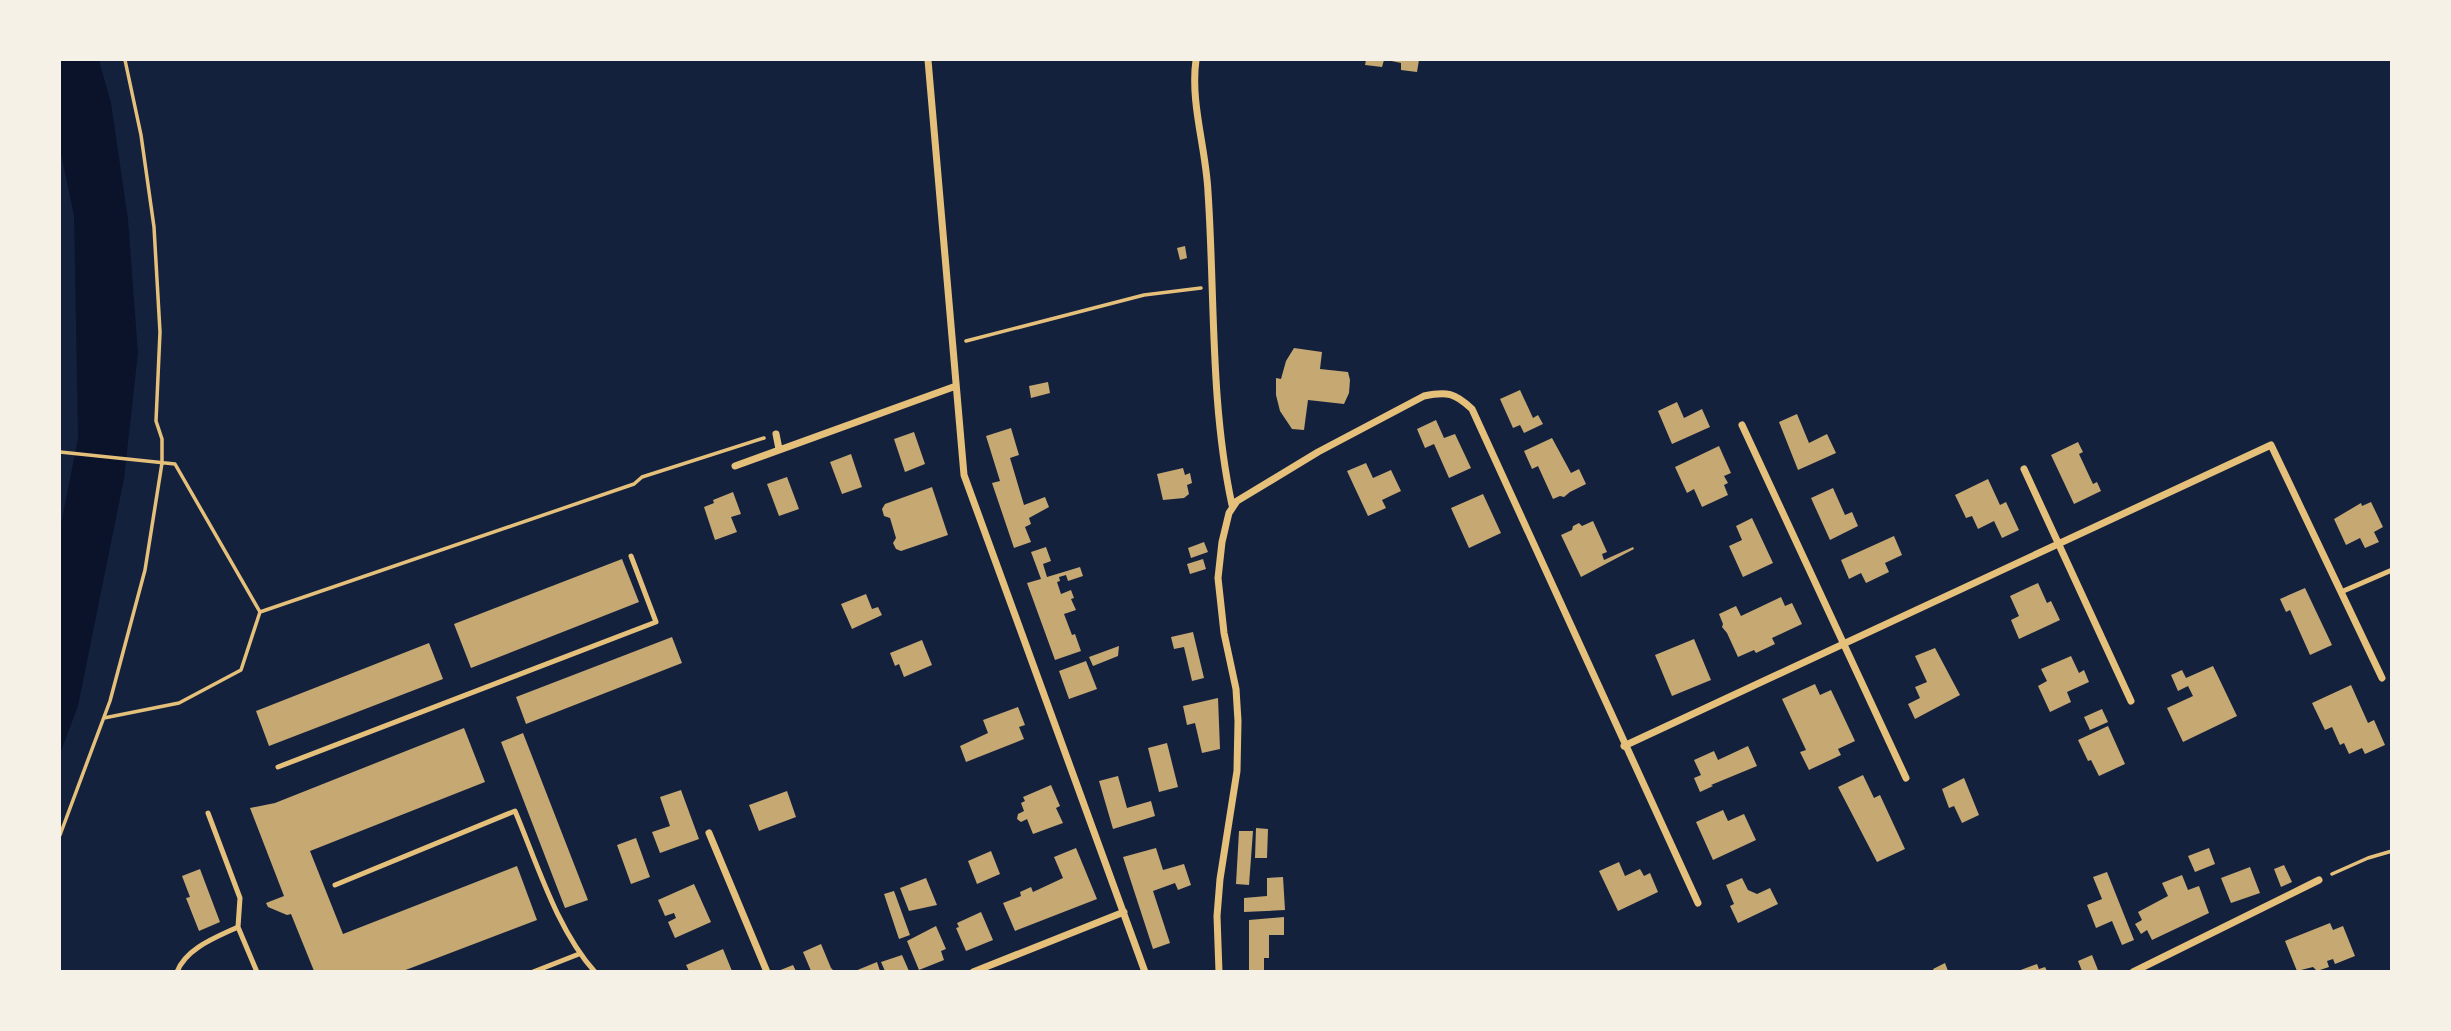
<svg xmlns="http://www.w3.org/2000/svg" width="2451" height="1031" font-family="'IBM Plex Sans',sans-serif">
<style>
.water{fill:#0b132b}
.building{fill:#c6a872}
.lines{fill:none;stroke-linecap:round;stroke-linejoin:round}
.path{stroke:#e5c07b;stroke-width:3.5}
.service{stroke:#e5c07b;stroke-width:5}
.minor{stroke:#e5c07b;stroke-width:7}
</style>
<rect width="100%" height="100%" fill="#14213d"/>
<!-- water -->
<path class="water" d="M60 60H99L111 103 128 219 138 353 124 479 78 706 60 754V529L78 438 74 216 60 149Z"/>
<!-- building -->
<path class="building" d="M1366 60H1384L1382 67 1365 65Z
M1387 60H1419L1417 72 1401 70V63Z
M1185 246 1187 258 1180 260 1177 248Z
M1294 348 1322 352 1320 369 1348 372 1350 380 1349 393 1344 404 1308 400 1304 430 1292 429 1280 411 1276 395V378L1281 379 1286 361Z
M1048 382 1050 393 1031 398 1029 386Z
M1520 390 1533 418 1538 415 1543 424 1524 433 1520 425 1513 428 1500 399Z
M1677 402 1684 418 1702 409 1710 427 1672 444 1658 411Z
M1797 414 1809 443 1827 434 1836 453 1798 470 1779 422Z
M1436 420 1444 438 1455 434 1471 468 1449 478 1434 444 1425 448 1417 429Z
M1011 428 1019 455 1010 458 1024 505 1045 497 1049 507 1029 518 1031 524 1025 527 1031 542 1014 548 992 483 1000 481 986 436Z
M914 432 925 464 905 472 894 439Z
M1552 438 1571 473 1579 469 1586 484 1570 492 1564 497 1560 496 1553 499 1538 466 1532 469 1524 451Z
M2078 442 2083 452 2079 454 2093 484 2097 482 2101 491 2074 504 2051 455Z
M1719 446 1731 473 1724 476 1728 483 1724 485 1728 495 1702 507 1694 489 1687 493 1675 467Z
M851 454 862 487 842 494 830 462Z
M1366 463 1373 478 1391 470 1401 491 1382 500 1386 508 1368 516 1347 471Z
M1183 468 1185 475 1190 473 1192 483 1187 485 1189 494 1184 498 1163 500 1157 474Z
M787 477 799 509 779 516 767 484Z
M1988 479 2000 505 2006 502 2019 530 2002 538 1994 521 1978 529 1972 516 1966 518 1955 495Z
M932 487 948 535 901 551 896 549 893 543 896 538 890 518 884 516 882 509 885 504Z
M1833 488 1845 515 1852 512 1858 526 1830 540 1811 498Z
M733 492 741 514 731 517 737 532 715 540 704 507 714 503 713 500Z
M1483 494 1501 533 1469 548 1451 508Z
M2371 502 2383 527 2374 532 2379 542 2365 548 2360 538 2346 545 2334 519 2361 503 2362 506Z
M1752 518 1773 563 1743 577 1729 546 1742 540 1736 526Z
M1593 521 1607 552 1602 554 1604 560 1633 547 1634 549 1581 577 1561 535 1572 530 1573 526 1579 523 1582 526Z
M1894 536 1902 555 1885 563 1889 572 1866 583 1861 573 1849 579 1841 560Z
M1204 542 1208 552 1191 558 1188 548Z
M1046 547 1051 561 1043 564 1047 577 1080 567 1083 576 1068 581 1066 575 1059 577 1060 581 1057 582 1061 594 1071 590 1074 598 1071 599 1076 610 1064 614 1072 635 1075 634 1081 651 1055 660 1027 583 1041 579 1031 552Z
M622 559 639 602 471 668 454 624Z
M1203 559 1206 569 1190 574 1187 564Z
M2038 583 2047 603 2051 601 2060 620 2019 639 2011 620 2019 616 2010 596Z
M2305 588 2332 645 2310 655 2290 610 2286 612 2280 599Z
M866 594 872 609 878 607 882 615 852 629 841 604Z
M1781 597 1785 606 1792 603 1802 624 1772 638 1775 644 1756 653 1754 650 1738 657 1727 633 1722 627 1723 624 1719 614 1736 606 1741 616Z
M1193 632 1204 678 1192 681 1184 647 1174 649 1171 637Z
M672 637 682 663 526 724 516 697Z
M1694 639 1711 680 1672 696 1655 655Z
M922 640 932 665 904 677 899 664 895 666 890 653Z
M429 643 443 679 269 746 256 711Z
M1119 646 1118 656 1093 666 1089 657Z
M1935 648 1960 695 1915 719 1908 704 1920 698 1915 687 1927 682 1915 656Z
M2071 656 2079 673 2084 670 2089 682 2067 692 2071 702 2050 712 2038 686 2047 681 2041 669Z
M1086 661 1097 689 1069 699 1059 671Z
M2213 666 2237 716 2183 742 2167 708 2193 696 2188 686 2178 691 2171 675 2182 670 2186 678Z
M1815 684 1820 695 1831 690 1855 741 1838 749 1841 755 1809 770 1800 752 1806 750 1782 699Z
M2351 685 2368 723 2374 720 2385 745 2365 754 2362 748 2349 754 2344 743 2340 745 2332 727 2325 730 2312 703Z
M1218 698 1220 749 1202 753 1195 723 1187 725 1183 706Z
M1018 707 1025 725 1019 727 1024 739 966 762 960 746 988 733 983 720Z
M2102 709 2108 722 2090 730 2084 717Z
M2108 726 2125 764 2099 776 2091 760 2088 761 2078 740Z
M464 728 485 782 310 851 343 934 517 866 537 920 403 971H314L291 914 287 915 268 907 266 903 284 896 250 808 275 803Z
M523 733 588 900 565 908 501 742Z
M1167 743 1178 787 1159 792 1148 748Z
M1748 746 1757 766 1711 785 1713 786 1700 792 1694 778 1701 775 1694 760 1714 751 1718 760Z
M1863 775 1874 798 1880 795 1905 849 1877 862 1838 787Z
M1118 776 1127 808 1151 801 1155 816 1113 829 1099 781Z
M1964 778 1979 815 1962 823 1954 806 1949 808 1942 789Z
M1051 785 1060 806 1056 808 1063 823 1033 834 1027 819 1021 822 1017 819 1018 814 1024 811 1021 803 1025 801 1023 797Z
M681 790 699 839 660 853 652 832 670 826 660 797Z
M787 791 796 817 759 831 749 805Z
M1723 810 1728 821 1744 814 1756 840 1713 860 1696 822Z
M1256 828 1268 829 1267 858H1255Z
M1239 831H1253L1249 885 1236 884Z
M636 838 650 877 631 884 617 845Z
M1076 848 1097 899 1015 931 1003 903 1021 896 1020 892 1031 887 1033 892 1063 878 1054 857Z
M1156 848 1163 870 1184 864 1191 885 1178 890 1175 883 1153 891 1170 943 1153 949 1123 857Z
M2209 848 2215 864 2195 872 2188 856Z
M991 851 1000 874 977 884 968 861Z
M1619 862 1625 876 1640 869 1644 876 1650 873 1658 892 1618 911 1599 871Z
M2284 865 2292 882 2281 887 2274 869Z
M2250 867 2260 893 2231 903 2221 878Z
M200 869 220 922 199 931 186 898 190 897 182 876Z
M2107 872 2134 940 2122 945 2112 921 2096 928 2087 905 2102 899 2093 877Z
M2182 875 2188 890 2199 886 2209 913 2152 940 2147 930 2141 934 2135 924 2142 920 2138 912 2168 896 2162 883Z
M1283 877 1285 910 1244 912V898L1267 896V878Z
M926 878 937 905 909 911 900 888Z
M1742 878 1748 890 1757 894 1770 888 1778 904 1738 923 1730 906 1734 904 1726 885Z
M694 884 711 922 675 938 668 922 676 918 674 913 665 916 658 900Z
M894 891 910 935 899 939 884 894Z
M981 912 993 940 966 951 956 928 959 927 957 923Z
M1284 917V935H1269V958H1264V971H1249V920Z
M2330 923 2333 930 2343 926 2355 956 2335 964 2333 959 2327 961 2329 967 2317 971 2313 967 2297 971 2285 941Z
M936 926 946 949 941 951 944 960 919 970 907 941Z
M821 944 831 968 834 971H811L803 952Z
M723 949 732 971H689L686 965Z
M902 955 909 971H885L881 962Z
M2092 955 2098 970 2082 971 2078 961Z
M877 962 880 971H855Z
M1945 963 1948 971H1934L1933 969Z
M2037 964 2039 969 2045 967 2047 971H2018Z
M793 965 796 971H778Z"/>
<g class="lines">
<!-- path -->
<path class="path" d="M966 341 1144 295 1201 288
M60 452 175 464 260 612 634 484 642 477 764 438
M104 718 179 703 241 670 260 612
M60 835 110 701 145 570 162 463V439L156 421 160 332 154 227 141 135 125 60
M2332 874 2368 858 2392 851"/>
<!-- service -->
<path class="service" d="M2341 592 2392 570
M278 767 656 622 631 556
M208 813 240 898 238 927
M335 885 515 811C537 863 557 930 595 972
M177 972C186 948 217 937 238 927L257 972
M533 972 579 954"/>
<!-- minor -->
<path class="minor" d="M928 60 964 475 1145 972
M1196 60C1190 103 1206 148 1208 192 1215 296 1210 403 1232 505
M1742 425 1906 778
M776 434 779 449
M735 466 956 386
M2024 469 2131 701
M1624 746 2271 445 2382 678
M709 833 767 972
M973 972 1124 912
M1219 972 1217 916 1220 879 1237 771 1238 721 1236 689 1224 633 1218 578 1222 542 1229 513 1237 501 1318 452 1424 396C1447 391 1455 393 1472 409L1698 903
M2133 972 2319 880"/>
</g>
<!-- border -->
<rect width="2451" height="1031" fill="none" stroke="#f6f1e7" stroke-width="122"/>
</svg>
